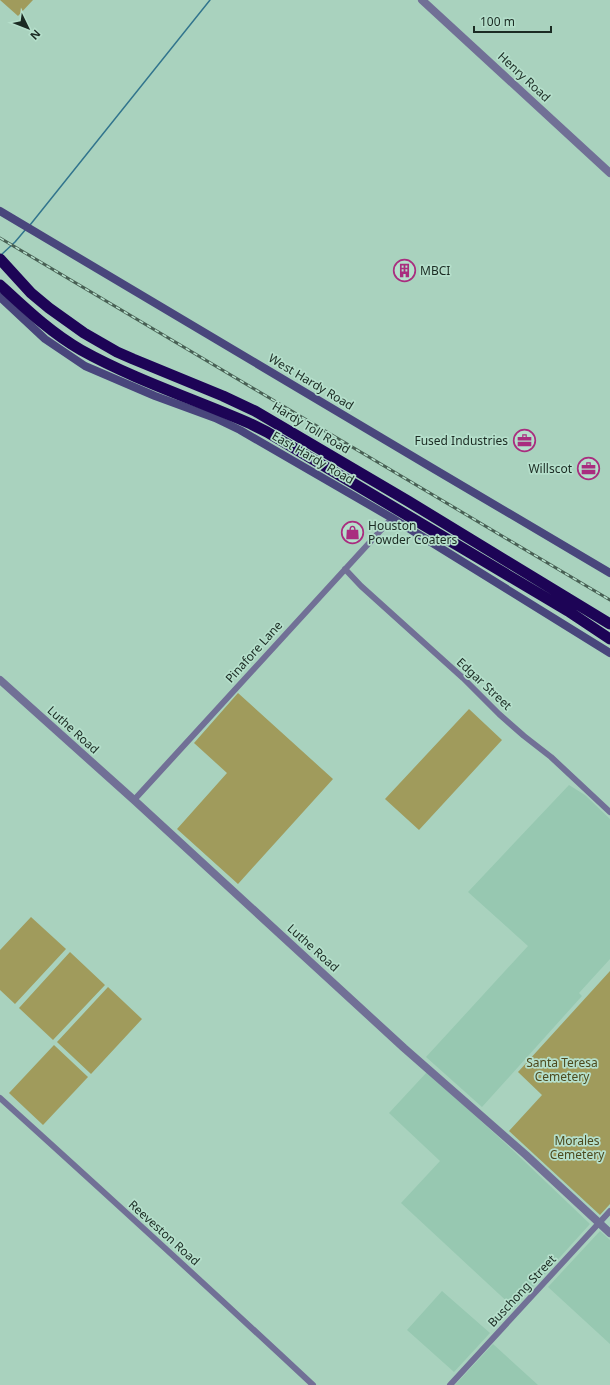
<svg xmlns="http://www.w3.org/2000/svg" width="610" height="1385" font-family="'Noto Sans',sans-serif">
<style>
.built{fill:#97c8b1}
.green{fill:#a09b5c}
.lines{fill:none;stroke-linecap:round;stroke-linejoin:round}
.stream{stroke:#32758d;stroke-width:1.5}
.minor{stroke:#717096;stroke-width:6}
.tertiary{stroke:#717096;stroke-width:8}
.secondary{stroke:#49467c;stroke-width:8}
.motorway{stroke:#1d0456;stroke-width:11}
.rail-casing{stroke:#486054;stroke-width:3}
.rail{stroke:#b5dfcb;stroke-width:1.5;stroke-dasharray:4.5;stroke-linecap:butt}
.labels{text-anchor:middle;stroke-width:3.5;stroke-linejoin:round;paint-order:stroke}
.street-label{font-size:12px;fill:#1b2b23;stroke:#b5dfcb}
.poi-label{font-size:12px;fill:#1b2b23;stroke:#b5dfcb;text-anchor:start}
.park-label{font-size:12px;fill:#4c491d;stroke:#b5dfcb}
</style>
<rect width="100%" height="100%" fill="#a9d2be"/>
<!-- built -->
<path class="built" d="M569 785 585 795 610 819V959L579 993 578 992 582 996 482 1107 426 1057 528 946 468 892Z
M427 1072 505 1143 590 1224 514 1308 401 1203 440 1161 389 1113Z
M600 1231 610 1240V1344L548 1287Z
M442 1291 490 1333 454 1372 407 1330Z
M493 1344 538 1385H455Z"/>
<!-- green -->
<path class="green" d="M0 0H33L18 16Z
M238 693 333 779 238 884 177 829 227 773 194 743Z
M469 709 502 740 419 830 385 799Z
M31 917 66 949 15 1004 0 990V950Z
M70 952 105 985 53 1040 19 1008Z
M610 971V1204L600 1215 509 1131 542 1095 518 1072Z
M108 987 142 1019 91 1074 57 1042Z
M54 1045 88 1077 43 1125 9 1093Z"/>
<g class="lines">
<!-- stream -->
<path class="stream" d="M30 225 210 0
M1 255 15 242 26 229"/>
<!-- minor -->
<path class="minor" d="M345 569 361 586 463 678 499 714 524 736 551 757 610 812
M134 800 392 518
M0 1098C105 1193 209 1288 313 1385
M450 1385 610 1211"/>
<!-- tertiary -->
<path class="tertiary" d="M422 0 610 173
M0 680 134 800 404 1048 526 1155 610 1233"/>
<!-- secondary -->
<path class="secondary" d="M0 211 434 469 610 573
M0 297 45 339 85 366 155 396 215 418 240 430 392 518 610 653"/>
<!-- motorway -->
<path class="motorway" d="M0 259 31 293 49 308 84 333 117 352 133 359 223 396 255 411 408 501 610 624
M0 285C25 308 51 333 81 350 135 380 194 399 251 424L267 432 568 611 610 639"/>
<defs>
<path id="rail" d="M0 238 610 600"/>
</defs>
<!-- rail casing -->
<use href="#rail" class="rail-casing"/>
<!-- rail -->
<use href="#rail" class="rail"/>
</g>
<!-- icons -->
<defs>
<symbol id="building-ring" viewBox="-11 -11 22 22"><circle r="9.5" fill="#b5dfcb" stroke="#a92d7f" stroke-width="1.5"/><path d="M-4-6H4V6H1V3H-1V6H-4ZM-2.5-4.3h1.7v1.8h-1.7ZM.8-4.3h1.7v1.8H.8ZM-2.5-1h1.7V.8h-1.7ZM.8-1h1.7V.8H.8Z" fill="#a92d7f"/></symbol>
<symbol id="office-ring" viewBox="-11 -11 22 22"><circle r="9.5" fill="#b5dfcb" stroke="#a92d7f" stroke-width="1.5"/><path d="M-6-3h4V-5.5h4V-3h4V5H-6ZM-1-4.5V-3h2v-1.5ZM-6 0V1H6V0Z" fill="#a92d7f"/></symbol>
<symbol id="shop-ring" viewBox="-11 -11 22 22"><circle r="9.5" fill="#b5dfcb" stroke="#a92d7f" stroke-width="1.5"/><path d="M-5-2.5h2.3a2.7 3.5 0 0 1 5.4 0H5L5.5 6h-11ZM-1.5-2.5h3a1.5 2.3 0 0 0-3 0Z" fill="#a92d7f"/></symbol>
</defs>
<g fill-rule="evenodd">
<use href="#building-ring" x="392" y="258" width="25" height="25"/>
<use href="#office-ring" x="512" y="428" width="25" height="25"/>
<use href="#office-ring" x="576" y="456" width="25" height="25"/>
<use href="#shop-ring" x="340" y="520" width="25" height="25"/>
</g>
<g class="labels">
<!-- street labels -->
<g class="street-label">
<text transform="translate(524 77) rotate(43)" y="4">Henry Road</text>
<text transform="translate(311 382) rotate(31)" y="4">West Hardy Road</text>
<text transform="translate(311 428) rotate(31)" y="4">Hardy Toll Road</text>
<text transform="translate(313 458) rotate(30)" y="4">East Hardy Road</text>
<text transform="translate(254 652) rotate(-48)" y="4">Pinafore Lane</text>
<text transform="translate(484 684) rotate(43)" y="4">Edgar Street</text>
<text transform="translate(73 730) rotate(42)" y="4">Luthe Road</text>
<text transform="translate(313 948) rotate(42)" y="4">Luthe Road</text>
<text transform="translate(164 1233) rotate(42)" y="4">Reeveston Road</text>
<text transform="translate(522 1291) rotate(-47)" y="4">Buschong Street</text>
</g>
<!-- poi labels -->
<g class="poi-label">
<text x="420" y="275">MBCI</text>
<text x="508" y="445" text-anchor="end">Fused Industries</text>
<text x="572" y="473" text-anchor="end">Willscot</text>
<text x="368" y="530">Houston<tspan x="368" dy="14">Powder Coaters</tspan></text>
</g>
<!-- park labels -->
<g class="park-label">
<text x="562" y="1067">Santa Teresa<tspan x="562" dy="14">Cemetery</tspan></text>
<text x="577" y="1145">Morales<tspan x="577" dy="14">Cemetery</tspan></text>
</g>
</g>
<!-- north arrow -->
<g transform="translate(28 28) rotate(133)" stroke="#b5dfcb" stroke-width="3" paint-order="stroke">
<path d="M0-3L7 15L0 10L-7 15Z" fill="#1b2b23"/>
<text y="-6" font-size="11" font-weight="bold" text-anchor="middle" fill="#1b2b23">N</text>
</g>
<!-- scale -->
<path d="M474 26v6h77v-6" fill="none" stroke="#1b2b23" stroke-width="2"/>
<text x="480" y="26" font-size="12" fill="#1b2b23" stroke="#b5dfcb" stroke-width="3" paint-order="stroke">100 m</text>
</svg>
